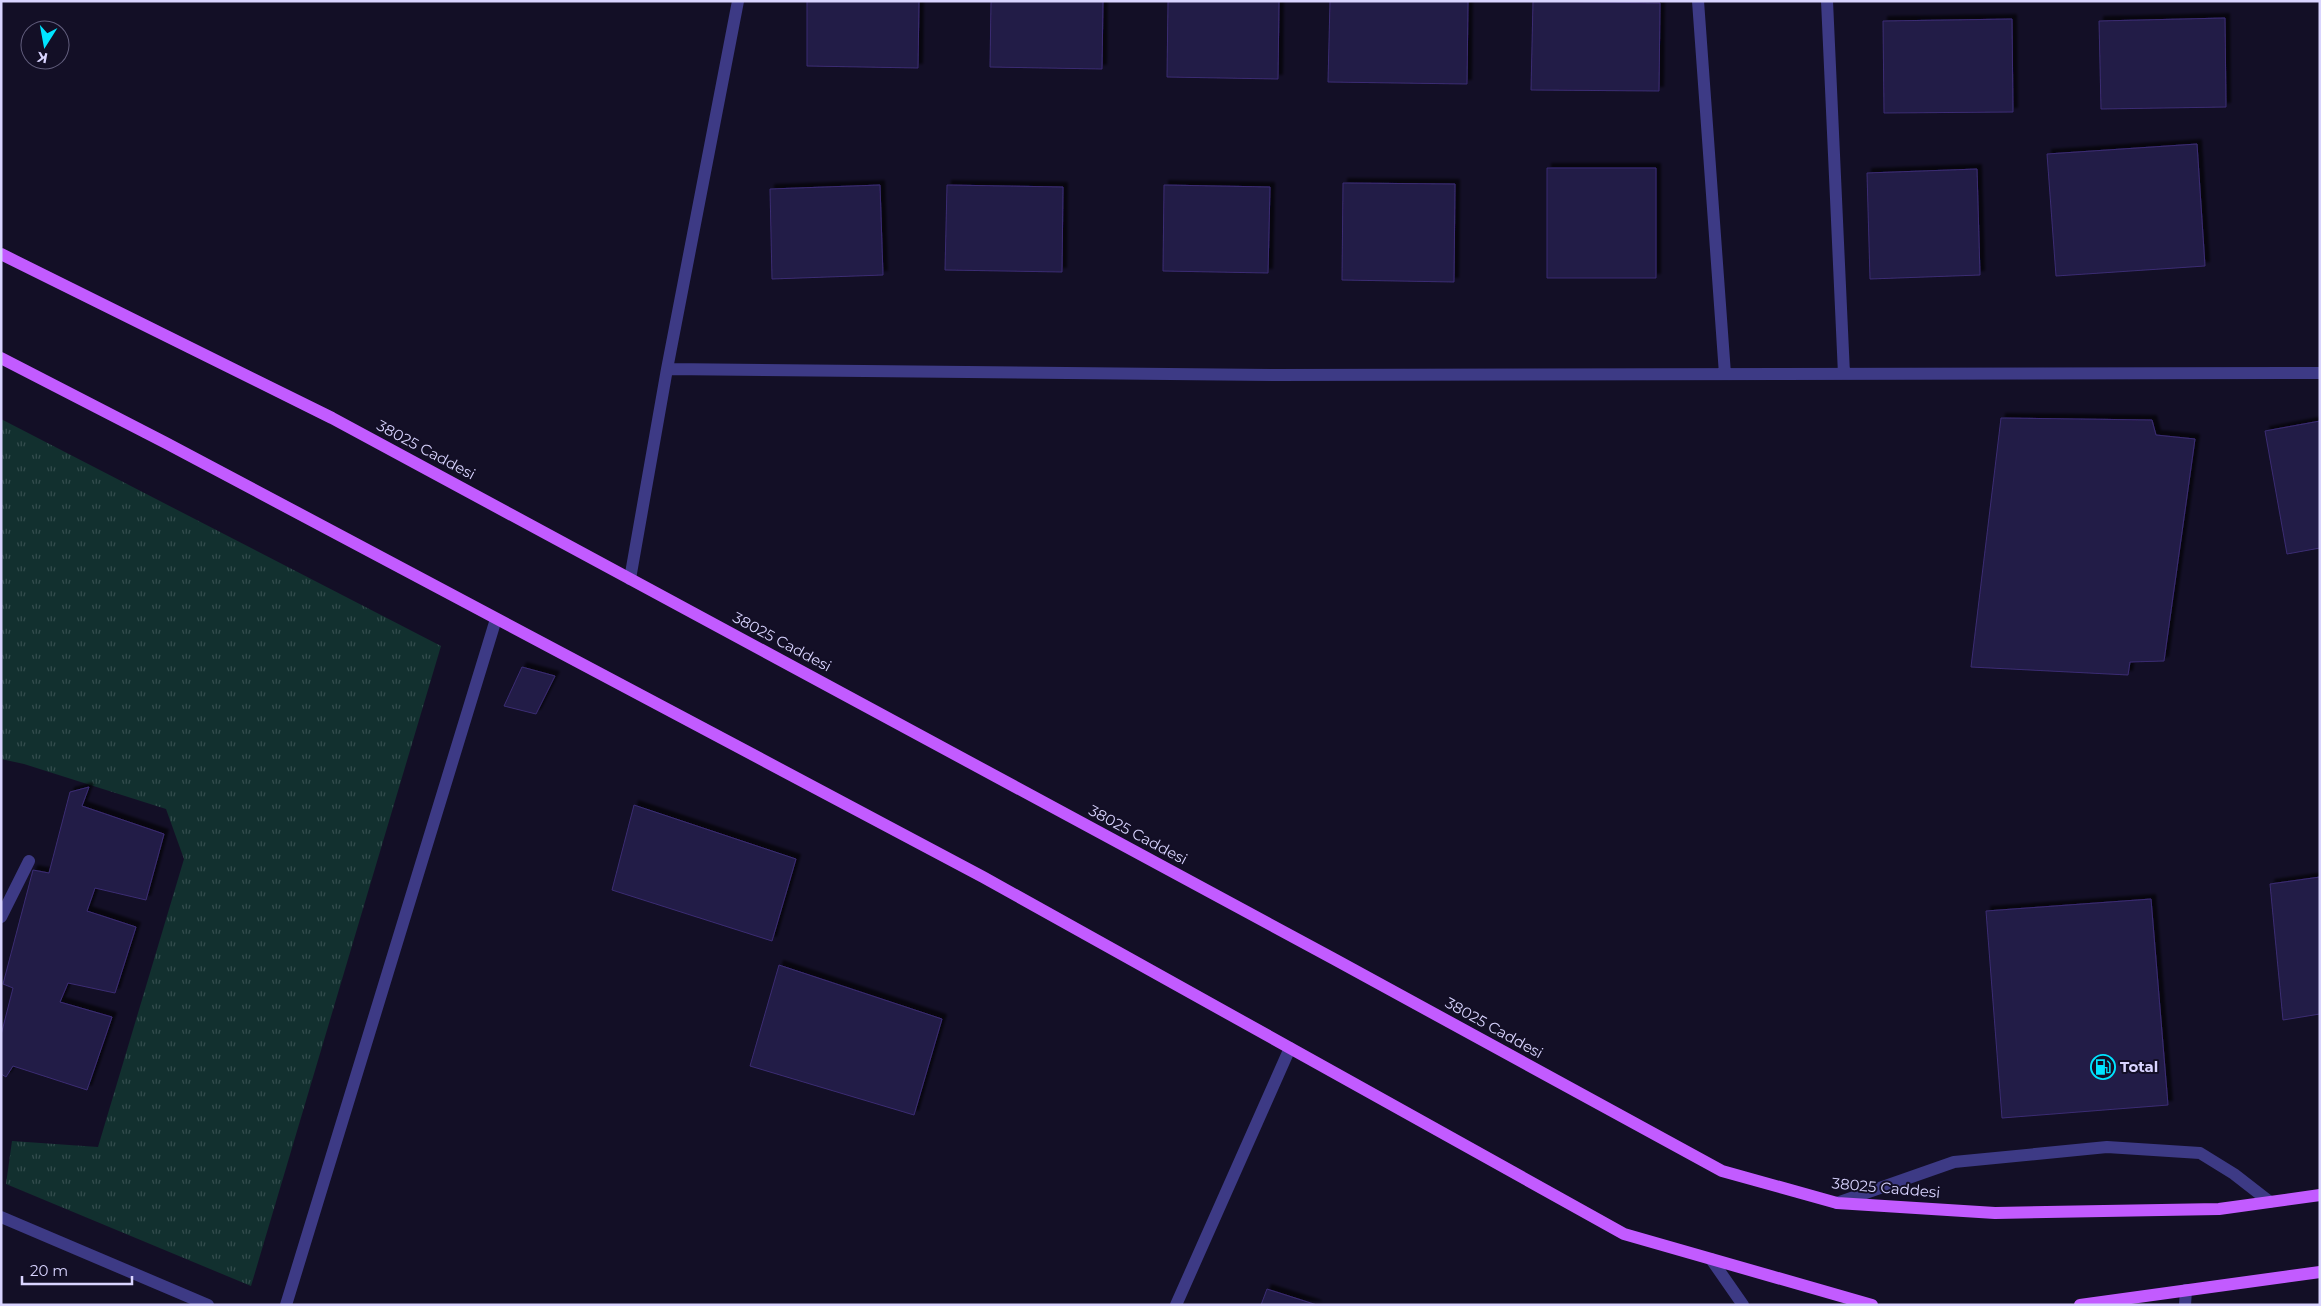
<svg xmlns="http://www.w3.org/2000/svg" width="2321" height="1306" font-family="Montserrat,sans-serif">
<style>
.grass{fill:url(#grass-tufts)}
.building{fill:#241b47;stroke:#3b2d73;filter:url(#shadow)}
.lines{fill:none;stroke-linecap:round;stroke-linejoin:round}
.minor{stroke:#3d3a85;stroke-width:12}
.major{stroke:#c25bff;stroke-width:12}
.labels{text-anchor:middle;stroke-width:4;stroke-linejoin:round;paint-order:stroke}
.street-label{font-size:15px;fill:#d9d4ff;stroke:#130f26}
.poi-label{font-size:15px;font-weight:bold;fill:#d9d4ff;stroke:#130f26;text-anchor:start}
</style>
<defs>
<pattern id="grass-tufts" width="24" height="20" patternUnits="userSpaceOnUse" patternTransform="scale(1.25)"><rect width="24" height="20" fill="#12302f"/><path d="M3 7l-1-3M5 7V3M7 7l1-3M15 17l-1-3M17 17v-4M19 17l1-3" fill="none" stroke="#344d4e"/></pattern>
<filter id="shadow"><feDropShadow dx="4.5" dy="-4.5" stdDeviation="1" flood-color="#0009"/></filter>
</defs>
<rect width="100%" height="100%" fill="#130f26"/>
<!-- grass -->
<path class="grass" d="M1 419 441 646 251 1286 6 1184 12 1141 98 1147 184 859 166 809 24 764 1 759Z"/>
<!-- building -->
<path class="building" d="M807 1H919L918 68 807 66Z
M991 1H1103L1102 69 990 67Z
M1168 1H1279L1278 79 1167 77Z
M1330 1H1468L1467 84 1328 82Z
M1533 1 1660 3 1659 91 1531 90Z
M2225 18 2226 107 2101 109 2099 21Z
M2012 19 2013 112 1884 113 1883 21Z
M2197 144 2205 266 2056 276 2047 154Z
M1547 168H1656V278H1547Z
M1977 169 1980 275 1870 279 1867 173Z
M1343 183 1455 184 1454 282 1342 280Z
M880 185 883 275 772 279 770 189Z
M947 185 1063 187 1062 272 945 270Z
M1164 185 1270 187 1268 273 1163 271Z
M2001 418 2152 420 2156 435 2195 439 2164 661 2130 662 2128 675 1971 667Z
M2320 421V548L2287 554 2265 431Z
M522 667 555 676 536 714 504 706Z
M89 787 82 806 164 834 146 900 95 888 87 911 136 927 115 993 68 983 60 1002 112 1017 87 1090 13 1066 6 1077 1 1074V1035L13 988 3 984 33 870 49 873 70 792Z
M634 805 796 859 772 941 612 890Z
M2320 877V1014L2283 1020 2270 884Z
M2151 899 2168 1105 2002 1118 1986 911Z
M779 965 942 1019 914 1115 750 1066Z
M1267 1289 1317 1305H1261Z"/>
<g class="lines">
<!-- minor -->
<path class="minor" d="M1698 1 1725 374
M1827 1 1844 374
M667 369 1273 375 2320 373
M630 579 667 369 738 1
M1 917 29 861
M1837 1203 1954 1162 2107 1147 2200 1153 2234 1174 2270 1202
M1 1217 208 1305
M1711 1259 1743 1305
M286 1305 496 619
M1176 1305 1290 1048
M2185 1305 2186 1290"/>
<!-- major -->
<path class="major" d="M1 254 332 418 1334 959 1722 1171 1837 1203 1995 1213 2219 1209 2320 1195
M1 358 166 443 983 877 1624 1234 1872 1305
M2080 1305 2320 1272"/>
</g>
<!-- icons -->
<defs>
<symbol id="fuel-ring" viewBox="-11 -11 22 22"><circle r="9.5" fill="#130f26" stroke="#00e5ff" stroke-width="1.5"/><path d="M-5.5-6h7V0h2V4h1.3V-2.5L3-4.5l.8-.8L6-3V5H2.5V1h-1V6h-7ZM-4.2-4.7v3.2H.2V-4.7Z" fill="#00e5ff"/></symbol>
</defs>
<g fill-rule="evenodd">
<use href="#fuel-ring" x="2089" y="1053" width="28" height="28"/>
</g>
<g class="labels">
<!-- street labels -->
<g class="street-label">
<text transform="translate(426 450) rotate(28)" y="5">38025 Caddesi</text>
<text transform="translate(782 642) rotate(28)" y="5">38025 Caddesi</text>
<text transform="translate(1138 835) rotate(28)" y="5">38025 Caddesi</text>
<text transform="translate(1494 1028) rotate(29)" y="5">38025 Caddesi</text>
<text transform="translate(1886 1188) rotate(5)" y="5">38025 Caddesi</text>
</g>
<!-- poi labels -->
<g class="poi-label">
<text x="2120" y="1072">Total</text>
</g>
</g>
<!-- border -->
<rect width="2321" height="1306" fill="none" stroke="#d9d4ff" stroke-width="5"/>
<!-- north arrow -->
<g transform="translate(45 45) rotate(191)"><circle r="24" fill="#130f26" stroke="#625e7d"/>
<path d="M0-4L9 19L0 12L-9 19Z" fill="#00e5ff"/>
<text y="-8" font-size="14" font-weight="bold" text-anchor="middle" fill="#d9d4ff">K</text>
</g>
<!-- scale -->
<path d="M22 1276v8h110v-8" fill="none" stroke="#d9d4ff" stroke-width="2.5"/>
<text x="30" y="1276" font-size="15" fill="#d9d4ff" stroke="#130f26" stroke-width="4" paint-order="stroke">20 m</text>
</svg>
